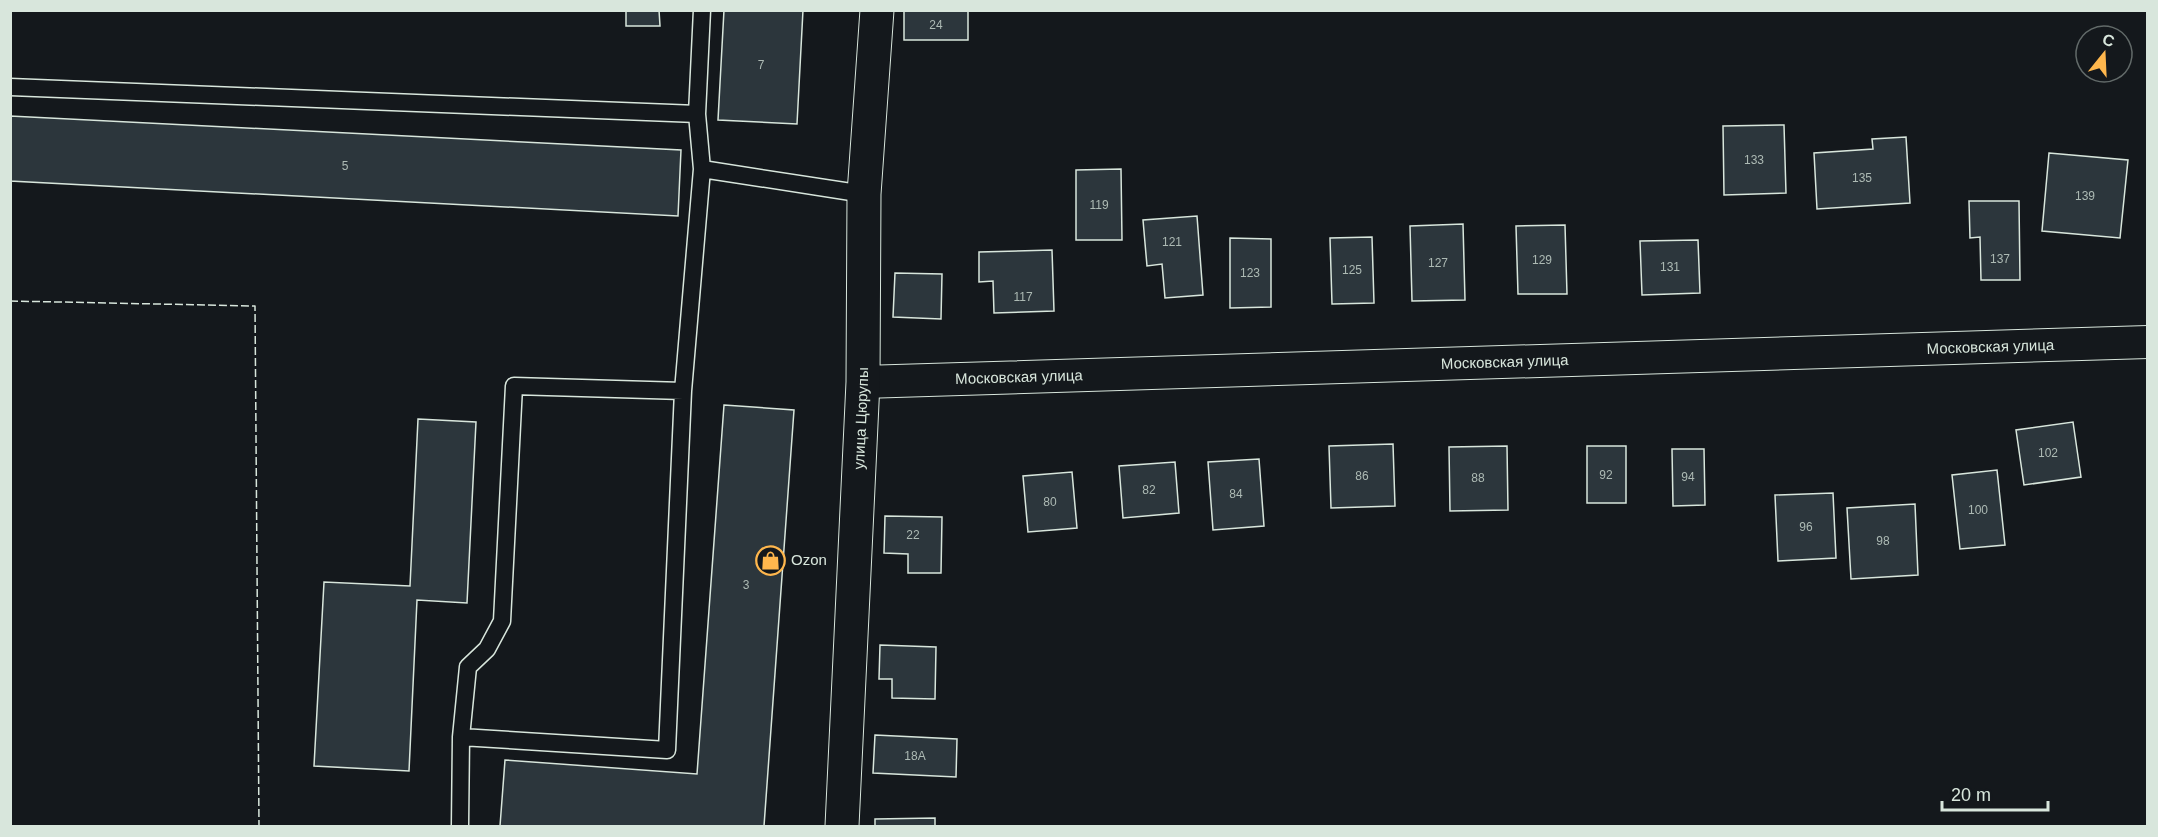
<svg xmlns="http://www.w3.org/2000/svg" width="2158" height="837" font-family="Helvetica,sans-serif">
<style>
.building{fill:#2c363c;stroke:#d8e6dc;stroke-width:1.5}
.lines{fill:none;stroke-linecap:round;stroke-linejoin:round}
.service-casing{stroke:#d8e6dc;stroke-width:19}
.minor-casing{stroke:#d8e6dc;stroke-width:34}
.tertiary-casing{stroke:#d8e6dc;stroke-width:35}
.service{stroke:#14181c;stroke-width:16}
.minor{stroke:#14181c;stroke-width:32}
.tertiary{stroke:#14181c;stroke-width:33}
.fence{stroke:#d8e6dc;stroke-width:1.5;stroke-dasharray:8 3;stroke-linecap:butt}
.labels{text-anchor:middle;stroke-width:4.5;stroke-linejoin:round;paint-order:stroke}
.number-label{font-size:12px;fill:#adbab4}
.street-label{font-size:15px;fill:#d8e6dc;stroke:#14181c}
.poi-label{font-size:15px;fill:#d8e6dc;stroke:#14181c;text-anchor:start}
</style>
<rect width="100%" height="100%" fill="#14181c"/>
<!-- building -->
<path class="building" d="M626 10H659L660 26H626Z
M724 10H803L797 124 718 120Z
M904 10H968V40H904Z
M10 116 681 150 678 216 10 181Z
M1784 125 1786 193 1724 195 1723 126Z
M1906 137 1910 203 1817 209 1814 153 1873 149 1872 139Z
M2049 153 2128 160 2120 238 2042 231Z
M1121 169 1122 240H1076V170Z
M1969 201H2019L2020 280H1981L1980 237 1970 238Z
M1197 216 1203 295 1165 298 1162 264 1147 266 1143 220Z
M1463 224 1465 300 1412 301 1410 226Z
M1565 225 1567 294H1518L1516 226Z
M1372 237 1374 303 1332 304 1330 238Z
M1230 238 1271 239V307L1230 308Z
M1698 240 1700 293 1642 295 1640 241Z
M1052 250 1054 311 994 313 993 281 979 282V252Z
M895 273 942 274 941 319 893 317Z
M724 405 794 410 764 826H500L505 760 697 774Z
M418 419 476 422 467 603 417 600 409 771 314 766 324 582 410 586Z
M2073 422 2081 477 2024 485 2016 430Z
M1393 444 1395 506 1331 508 1329 446Z
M1507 446 1508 510 1450 511 1449 447Z
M1587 446H1626V503H1587Z
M1672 449H1704L1705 505 1673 506Z
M1259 459 1264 526 1213 530 1208 462Z
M1175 462 1179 513 1123 518 1119 466Z
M1997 470 2005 545 1960 549 1952 475Z
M1072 472 1077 528 1028 532 1023 476Z
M1833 493 1836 558 1778 561 1775 495Z
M1915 504 1918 575 1851 579 1847 508Z
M885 516 942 517 941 573H908V554L884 553Z
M880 645 936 647 935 699 892 698V679H879Z
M875 735 957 739 956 777 873 773Z
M935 818V826H875V819Z"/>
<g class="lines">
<defs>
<path id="service" d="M702 10 697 114 702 169 864 194
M10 87 697 114
M461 737 667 750 683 391 702 169
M460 826 461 737 468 667 487 649 502 621 514 386 683 391"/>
<g id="minor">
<path id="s1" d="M863 382 2148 342"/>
</g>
<g id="tertiary">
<path id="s2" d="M842 826 863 382 864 194 877 10"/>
</g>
</defs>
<!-- service casing -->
<use href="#service" class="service-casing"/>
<!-- minor casing -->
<use href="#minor" class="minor-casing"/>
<!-- tertiary casing -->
<use href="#tertiary" class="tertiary-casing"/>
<!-- service -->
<use href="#service" class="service"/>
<!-- minor -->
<use href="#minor" class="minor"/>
<!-- tertiary -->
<use href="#tertiary" class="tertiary"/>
<!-- fence -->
<path class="fence" d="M10 301 255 306 259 826H245"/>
</g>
<!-- icons -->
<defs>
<symbol id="shop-ring" viewBox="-11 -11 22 22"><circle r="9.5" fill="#14181c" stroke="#ffb74d" stroke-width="1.5"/><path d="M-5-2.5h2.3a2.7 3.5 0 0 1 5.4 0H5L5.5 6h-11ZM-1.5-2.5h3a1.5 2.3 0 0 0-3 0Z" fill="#ffb74d"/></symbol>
</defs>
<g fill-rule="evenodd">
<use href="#shop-ring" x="754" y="544" width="33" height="33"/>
</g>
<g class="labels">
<!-- number labels -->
<g class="number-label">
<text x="936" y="29">24</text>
<text x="761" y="69">7</text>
<text x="1754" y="164">133</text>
<text x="345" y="170">5</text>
<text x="1862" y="182">135</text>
<text x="2085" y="200">139</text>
<text x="1099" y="209">119</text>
<text x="1172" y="246">121</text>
<text x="2000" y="263">137</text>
<text x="1542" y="264">129</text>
<text x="1438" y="267">127</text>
<text x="1670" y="271">131</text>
<text x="1352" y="274">125</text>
<text x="1250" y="277">123</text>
<text x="1023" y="301">117</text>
<text x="2048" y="457">102</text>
<text x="1606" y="479">92</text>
<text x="1362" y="480">86</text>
<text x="1688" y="481">94</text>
<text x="1478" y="482">88</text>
<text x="1149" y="494">82</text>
<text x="1236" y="498">84</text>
<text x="1050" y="506">80</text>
<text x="1978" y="514">100</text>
<text x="1806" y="531">96</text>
<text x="913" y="539">22</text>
<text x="1883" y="545">98</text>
<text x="746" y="589">3</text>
<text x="915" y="760">18А</text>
</g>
<!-- street labels -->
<g class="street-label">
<text dy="5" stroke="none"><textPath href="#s1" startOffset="1128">Московская улица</textPath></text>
<text dy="5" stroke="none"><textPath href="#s1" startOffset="642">Московская улица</textPath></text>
<text dy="5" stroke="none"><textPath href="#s1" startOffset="156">Московская улица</textPath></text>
<text dy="5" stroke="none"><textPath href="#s2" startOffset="408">улица Цюрупы</textPath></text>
</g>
<!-- poi labels -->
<g class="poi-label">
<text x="791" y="565">Ozon</text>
</g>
</g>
<!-- border -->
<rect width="2158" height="837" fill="none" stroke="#d8e6dc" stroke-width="24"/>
<!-- north arrow -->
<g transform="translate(2104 54) rotate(18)"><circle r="28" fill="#14181c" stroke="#626a69" stroke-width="1.5"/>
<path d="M0-4.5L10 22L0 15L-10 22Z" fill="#ffb74d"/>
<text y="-9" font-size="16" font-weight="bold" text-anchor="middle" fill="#d8e6dc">С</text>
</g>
<!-- scale -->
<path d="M1942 801v9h106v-9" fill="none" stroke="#d8e6dc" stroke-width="3"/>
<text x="1951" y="801" font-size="18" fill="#d8e6dc" stroke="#14181c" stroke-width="4.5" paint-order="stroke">20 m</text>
</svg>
